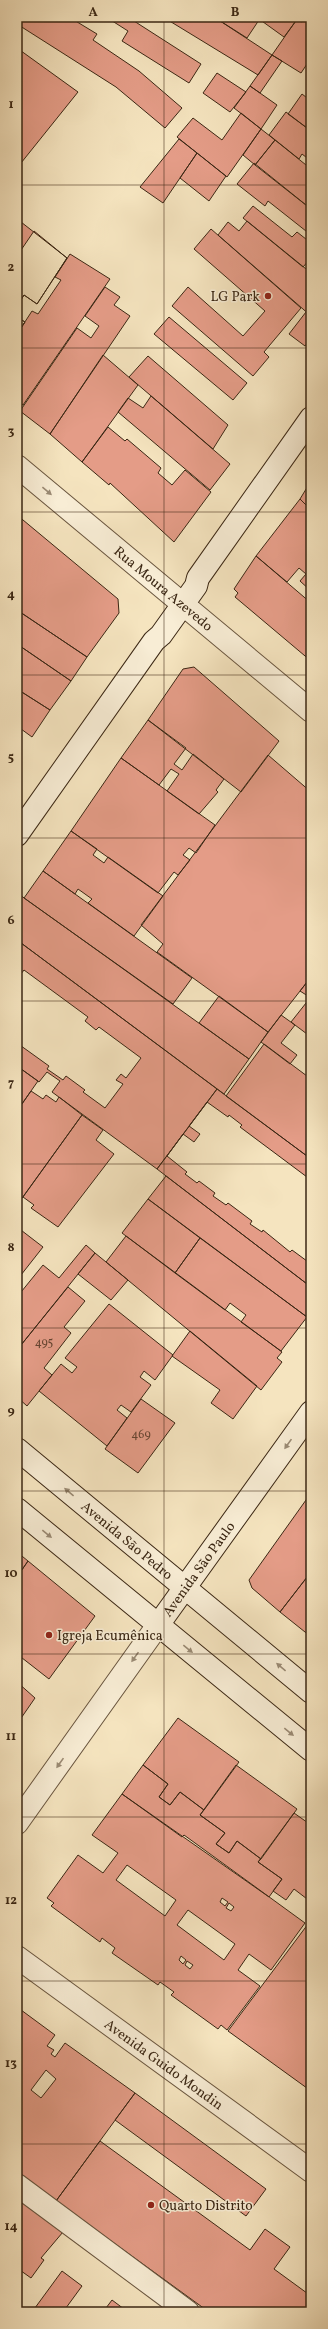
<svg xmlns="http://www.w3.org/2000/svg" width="328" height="2329" font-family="Vollkorn,serif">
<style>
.building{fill:#e49c87;stroke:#3b2714;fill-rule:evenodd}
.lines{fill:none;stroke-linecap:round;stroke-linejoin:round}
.street-casing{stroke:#6a563f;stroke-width:24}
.secondary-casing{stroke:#3b2714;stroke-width:24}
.street{stroke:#f8edd5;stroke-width:22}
.secondary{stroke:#f8edd5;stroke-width:22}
.oneway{fill:#9a8a74}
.grid{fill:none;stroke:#3b2714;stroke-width:1;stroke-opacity:0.55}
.poi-dot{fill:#8f2418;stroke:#f8edd5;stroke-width:1.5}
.labels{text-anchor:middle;stroke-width:3;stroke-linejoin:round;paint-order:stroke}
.number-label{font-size:12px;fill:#654431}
.poi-label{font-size:14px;fill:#3b2714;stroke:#f8edd5;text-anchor:start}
.street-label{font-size:14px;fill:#3b2714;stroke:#f8edd5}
.neatline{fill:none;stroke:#3b2714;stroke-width:1.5}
.grid-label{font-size:13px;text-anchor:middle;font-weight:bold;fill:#3b2714}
</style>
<rect width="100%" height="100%" fill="#f5e4bf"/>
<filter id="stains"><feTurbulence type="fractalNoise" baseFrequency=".005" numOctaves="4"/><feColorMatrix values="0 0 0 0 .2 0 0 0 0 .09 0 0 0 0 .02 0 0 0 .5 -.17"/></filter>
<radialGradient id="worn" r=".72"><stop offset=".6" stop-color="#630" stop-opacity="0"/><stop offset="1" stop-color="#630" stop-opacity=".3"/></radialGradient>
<!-- building -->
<path class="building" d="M17 17H69L97 34 93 40 139 71 182 108 165 128 116 87 17 24Z
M106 17H136L134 21 201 64 189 83 122 41 128 31Z
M163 17H214L272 55 258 75Z
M214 17H261L247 38Z
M261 17H299L284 37 259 19Z
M305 17H311V58L301 73 272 55 297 19 302 22Z
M17 48 78 92 17 168Z
M272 55 282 61 260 93 250 86Z
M217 73 246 92 230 112 203 93Z
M250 86 277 105 261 129 234 108Z
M302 94 311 101V131L288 114Z
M286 112 311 131V161L302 154 299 159 269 135Z
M241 113 261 129 227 177 177 137 193 118 222 140Z
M261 129 275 140 255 165 243 155Z
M179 139 197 153 163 203 140 187Z
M275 140 311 169V209L255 165Z
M197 153 226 176 209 201 180 178Z
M254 163 311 209V235L268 201 265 206 237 184Z
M253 206 292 237 297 232 311 243V258L303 267 243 218Z
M247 221 311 273V316L218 235 228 222 239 231Z
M21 222 67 258 37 304 24 295 17 306V228Z
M211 229 301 308 264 352 269 357 253 376 172 306 188 287 243 336 265 311 194 249Z
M34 231 67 258 37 304 24 295 17 306V256Z
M70 254 110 279 23 405 17 401V334L32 311 38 314 61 280 55 277Z
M105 287 120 297 114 305 130 316 50 434 20 411 77 328 91 338 99 326 85 316Z
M306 312 311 316V338L305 346 289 334Z
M17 317 25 322 17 334Z
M17 317 25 322 17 334Z
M169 317 247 383 233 400 154 334Z
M103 355 138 385 82 462 50 434Z
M148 356 228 425 213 449 129 377Z
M151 396 230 464 210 490 118 412 128 398 143 408Z
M108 427 125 441 127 439 161 468 158 473 172 485 185 470 211 492 174 542 110 483 109 485 82 462Z
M311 481V510L300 499Z
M300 499 311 510V591L300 581 306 574 299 568 287 582 256 556Z
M17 515 118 599 119 613 87 657 17 610Z
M256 556 311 603V661L235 597 238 593 234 589Z
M17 610 87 657 71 681 17 644Z
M17 644 71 681 50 710 17 689Z
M194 667 279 741 241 792 148 720 183 669Z
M17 689 50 710 32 737 17 726Z
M148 720 186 748 174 764 182 770 193 754 224 779 216 790 218 792 199 814 167 791 179 774 171 769 159 785 121 758Z
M268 755 311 792V977L268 1032 157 952 163 944 141 925Z
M121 758 215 825 196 853 189 848 183 855 190 860 178 875 174 872 158 893 71 831Z
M71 831 97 849 93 855 104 863 108 857 163 896 134 936 88 903 92 899 78 889 75 894 43 871Z
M43 871 192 978 173 1004 24 898Z
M20 895 249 1059 224 1094 17 940V898Z
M17 940 217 1089 157 1169 52 1092 60 1081 47 1072 39 1082 17 1066Z
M24 970 88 1017 85 1021 96 1030 99 1027 141 1058 126 1078 121 1074 116 1080 123 1084 105 1108 83 1092 85 1090 66 1076 63 1080 47 1069 49 1066 17 1043V979Z
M311 977V998L300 991Z
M219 996 268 1032 249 1059 199 1023Z
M310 998H311V1037L291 1022Z
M281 1015 295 1025 281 1043 297 1055 290 1064 261 1042Z
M264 1044 311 1079V1159L226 1096Z
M17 1066 38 1081 17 1111Z
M217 1089 311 1159V1287L157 1169Z
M31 1091 43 1099 46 1095 56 1102 59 1097 82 1115 17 1205V1111Z
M207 1102 228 1117 229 1115 242 1125 240 1127 311 1180 309 1187 311 1188V1264L292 1250 290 1252 263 1230 262 1232 250 1224 252 1221 228 1203 226 1205 213 1196 215 1193 199 1181 197 1183 185 1174 187 1172 167 1156 183 1134 194 1142 200 1134 189 1126Z
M82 1115 103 1130 96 1140 114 1154 58 1227 31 1208 34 1205 23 1197Z
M166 1176 311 1287V1320L148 1199Z
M148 1199 200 1238 175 1273 122 1233Z
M17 1227 43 1247 21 1275 17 1272Z
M126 1236 282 1352 277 1358 282 1362 261 1390 106 1262Z
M200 1238 307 1317 281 1351 241 1322 246 1315 230 1303 225 1310 175 1273Z
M86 1245 95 1253 17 1350V1297L43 1265 59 1278Z
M95 1253 128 1280 111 1300 78 1274Z
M68 1287 85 1301 64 1327 71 1333 44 1368 52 1375 27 1406 17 1397V1350Z
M109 1304 173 1355 155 1380 144 1371 140 1377 151 1385 131 1412 121 1405 117 1410 127 1418 107 1446 39 1391 61 1364 72 1373 77 1367 65 1358Z
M190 1331 257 1386 233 1419 211 1403 220 1390 172 1356Z
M141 1399 175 1423 138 1473 105 1449Z
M311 1493V1572L280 1612 252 1588 249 1580Z
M17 1552 28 1561 17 1577Z
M28 1561 95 1616 49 1679 17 1654V1577Z
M311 1572V1635L310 1636 280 1612Z
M17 1682 35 1698 17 1724Z
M178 1718 239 1762 204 1810 180 1792 170 1805 159 1797 168 1784 143 1765Z
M143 1765 168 1784 159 1797 170 1805 180 1792 204 1810 200 1815 225 1833 216 1844 229 1853 237 1841 261 1859 258 1862 282 1879 269 1897 122 1794Z
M236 1765 297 1809 261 1859 237 1841 229 1853 216 1844 225 1833 200 1815Z
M122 1794 182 1837 184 1835 305 1923 271 1970 249 1954 238 1970 260 1986 227 2030 221 2025 218 2029 171 1995 174 1992 160 1982 158 1985 112 1953 115 1948 102 1938 100 1942 51 1906 54 1903 47 1898 78 1855 103 1873 118 1853 92 1835ZM127 1865 176 1900 165 1916 116 1880ZM222 1898 228 1902 225 1906 220 1902ZM229 1903 234 1907 231 1911 226 1908ZM188 1910 235 1944 224 1960 177 1925ZM181 1956 186 1960 183 1964 179 1960ZM187 1961 193 1965 190 1969 185 1965Z
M294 1813 311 1825V1902L294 1889 286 1900 273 1891 282 1879 258 1862Z
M311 1920V2091L228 2031Z
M17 2007 55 2035 47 2046 54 2050 51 2054 55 2057 65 2043 135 2093 56 2201 17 2172ZM46 2070 56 2079 41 2098 31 2090Z
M135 2093 266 2189 246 2216 115 2120Z
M100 2141 250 2250 265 2229 290 2247 274 2269 311 2296V2302L304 2312H209L56 2201Z
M17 2198 63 2232 41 2258 44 2260 31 2278 17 2268Z
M62 2271 82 2286 63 2312H32Z
M112 2300 128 2312H103Z
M17 2302 25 2311 29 2312H17Z"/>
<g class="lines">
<defs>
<g id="street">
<path id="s1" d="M17 466 311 711"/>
<path d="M17 1823 158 1625"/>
<path id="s2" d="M17 1957 311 2171"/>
<path d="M17 2185 188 2312"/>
</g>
<g id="secondary">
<path d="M17 835 154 641 161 635 196 586 198 578 311 418"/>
<path id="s3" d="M17 1449 311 1692"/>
<path d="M17 1509 311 1750"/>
<path id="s4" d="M158 1625 311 1412"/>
</g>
</defs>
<!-- street casing -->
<use href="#street" class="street-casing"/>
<!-- secondary casing -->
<use href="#secondary" class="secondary-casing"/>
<!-- street -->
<use href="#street" class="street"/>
<!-- secondary -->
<use href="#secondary" class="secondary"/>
</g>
<!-- one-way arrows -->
<defs><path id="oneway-solid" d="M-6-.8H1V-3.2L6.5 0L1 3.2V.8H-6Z"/></defs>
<g class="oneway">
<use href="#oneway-solid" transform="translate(47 491) rotate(40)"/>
<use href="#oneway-solid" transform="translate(288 1444) rotate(125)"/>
<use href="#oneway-solid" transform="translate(69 1492) rotate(-140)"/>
<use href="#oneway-solid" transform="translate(47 1534) rotate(39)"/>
<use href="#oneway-solid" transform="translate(188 1649) rotate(39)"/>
<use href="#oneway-solid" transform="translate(135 1657) rotate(125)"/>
<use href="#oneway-solid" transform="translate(281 1667) rotate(-140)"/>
<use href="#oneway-solid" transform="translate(289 1732) rotate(39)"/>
<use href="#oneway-solid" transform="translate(60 1763) rotate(125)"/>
</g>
<!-- grid -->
<path class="grid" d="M164 17V2312M17 185H311M17 348H311M17 512H311M17 675H311M17 838H311M17 1001H311M17 1164H311M17 1328H311M17 1491H311M17 1654H311M17 1817H311M17 1981H311M17 2144H311"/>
<!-- markers -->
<g class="poi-dot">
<circle cx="268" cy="296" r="4"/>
<circle cx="49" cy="1635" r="4"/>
<circle cx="151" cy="2205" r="4"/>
</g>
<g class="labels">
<!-- number labels -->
<g class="number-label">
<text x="44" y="1346">495</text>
<text x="141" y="1438">469</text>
</g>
<!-- poi labels -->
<g class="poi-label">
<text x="260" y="301" text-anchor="end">LG Park</text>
<text x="57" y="1640">Igreja Ecumênica</text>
<text x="159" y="2210">Quarto Distrito</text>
</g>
<!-- street labels -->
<g class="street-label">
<text dy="5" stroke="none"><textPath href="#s1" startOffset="191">Rua Moura Azevedo</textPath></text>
<text dy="5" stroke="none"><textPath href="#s3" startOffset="143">Avenida São Pedro</textPath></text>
<text dy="5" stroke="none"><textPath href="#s4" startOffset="69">Avenida São Paulo</textPath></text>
<text dy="5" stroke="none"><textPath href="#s2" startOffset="182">Avenida Guido Mondin</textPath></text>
</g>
</g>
<!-- margin -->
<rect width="328" height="2329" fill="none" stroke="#f5e4bf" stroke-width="44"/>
<rect x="22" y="22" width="284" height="2285" class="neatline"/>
<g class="grid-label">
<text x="93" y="16">A</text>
<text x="235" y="16">B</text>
<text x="11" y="108">1</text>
<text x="11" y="271">2</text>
<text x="11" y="435">3</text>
<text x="11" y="598">4</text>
<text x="11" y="761">5</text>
<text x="11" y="924">6</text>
<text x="11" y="1087">7</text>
<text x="11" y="1251">8</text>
<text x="11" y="1414">9</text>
<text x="11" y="1577">10</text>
<text x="11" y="1740">11</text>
<text x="11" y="1904">12</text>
<text x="11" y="2067">13</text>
<text x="11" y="2230">14</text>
</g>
<rect width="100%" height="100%" filter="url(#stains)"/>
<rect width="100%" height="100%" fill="url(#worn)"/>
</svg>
